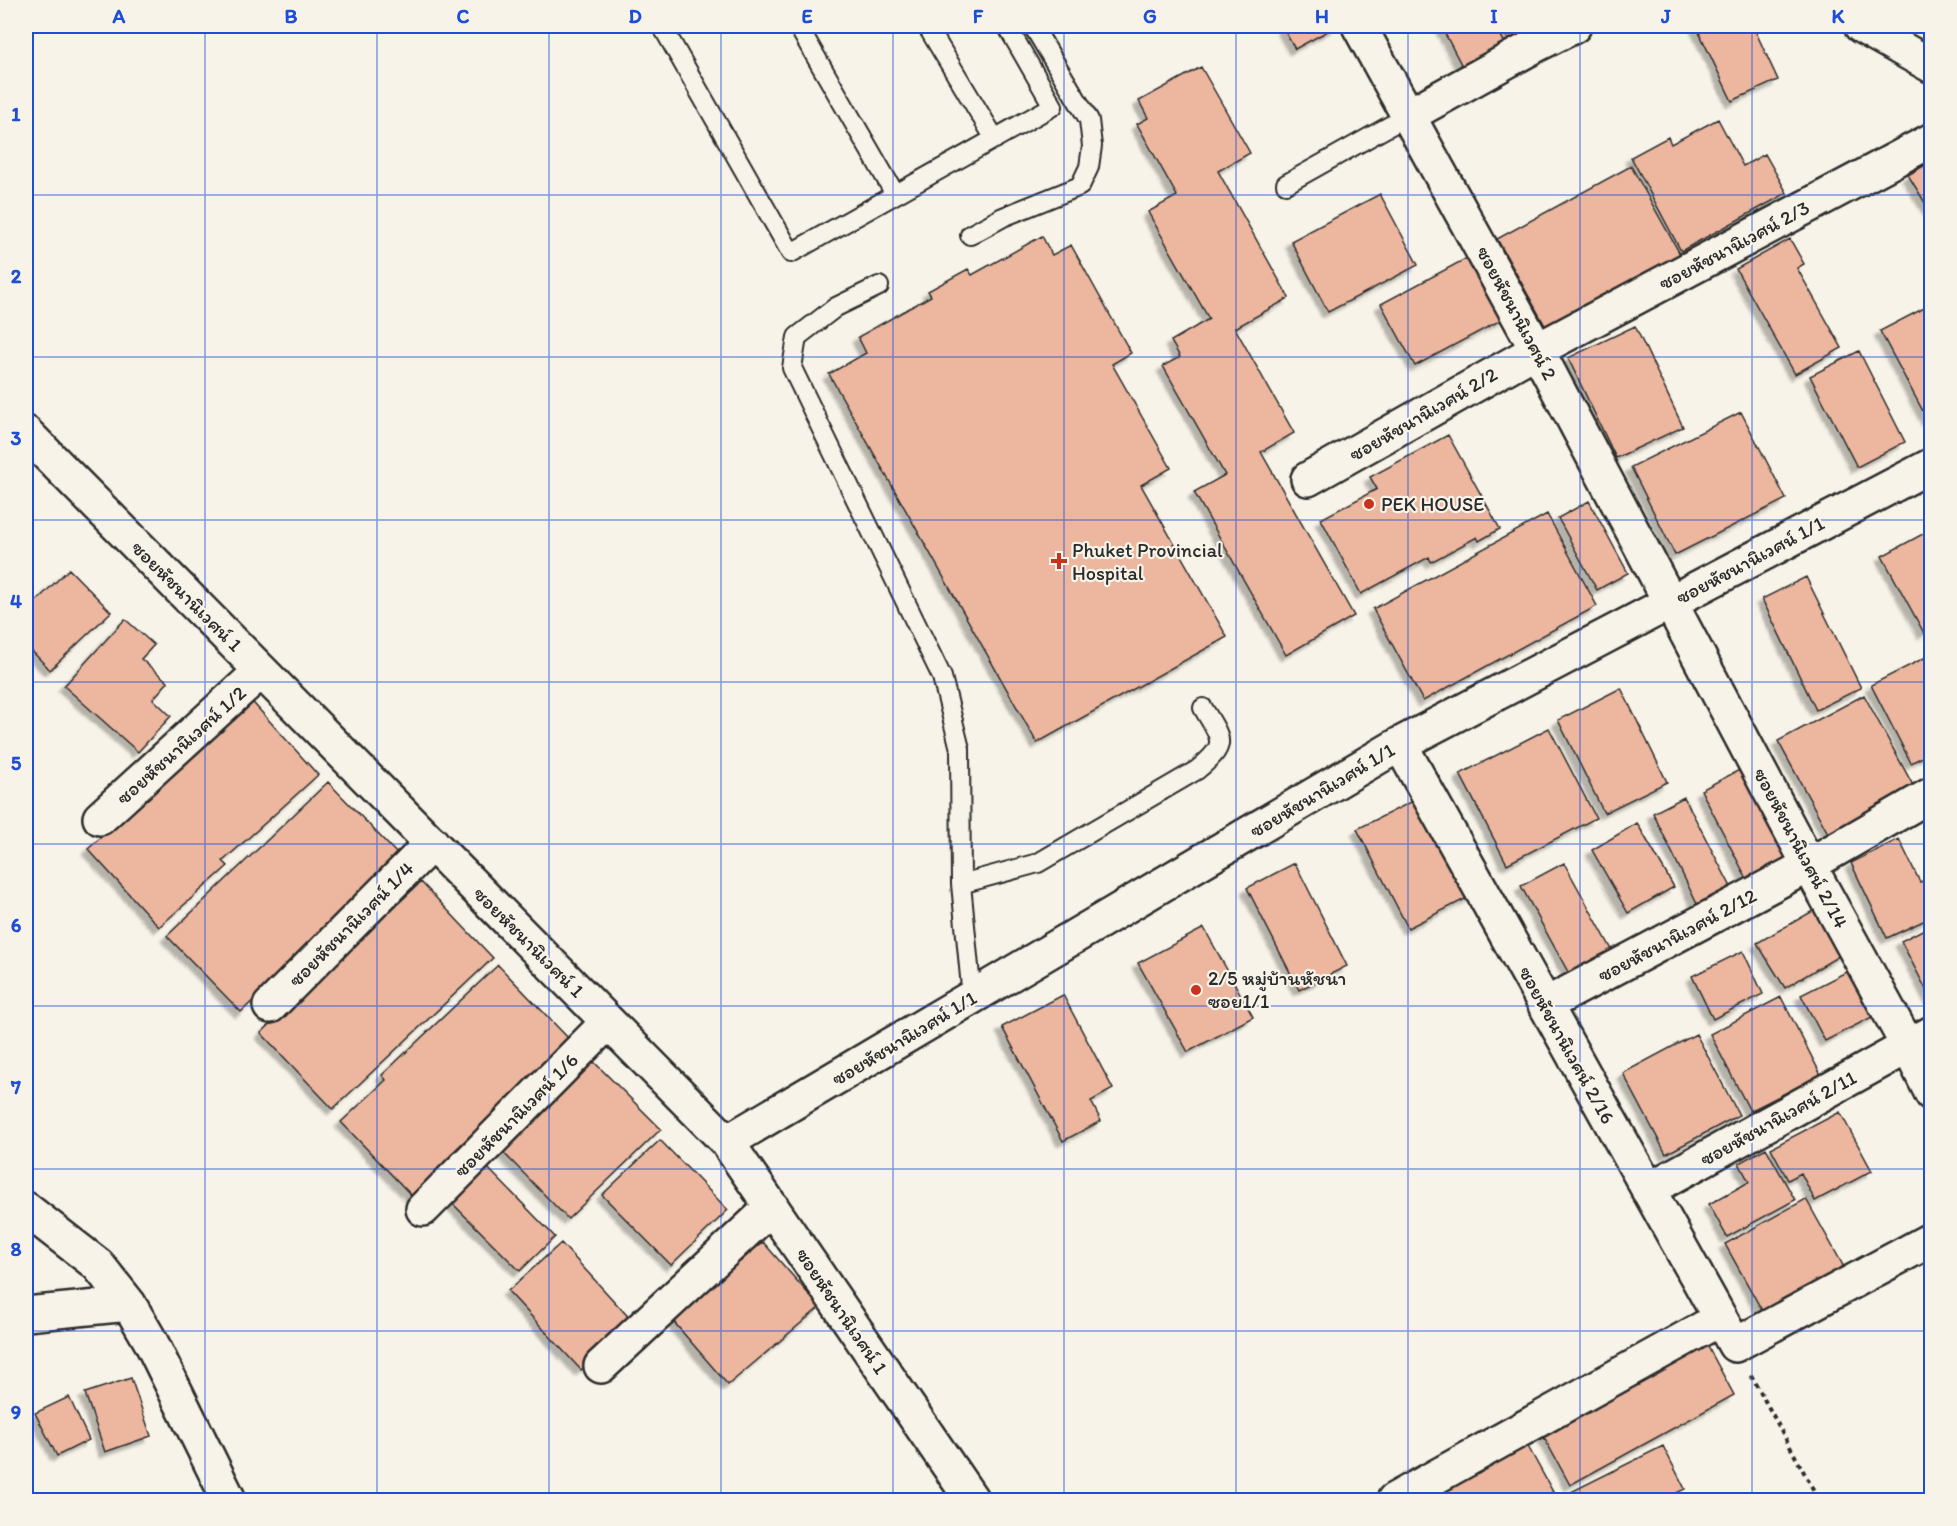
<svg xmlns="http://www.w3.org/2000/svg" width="1957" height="1526" font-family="Itim,'Playpen Sans Thai',sans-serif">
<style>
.building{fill:#ecb69f;stroke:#2b2b2b;stroke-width:1.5;filter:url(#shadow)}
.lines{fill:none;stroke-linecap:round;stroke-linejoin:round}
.service-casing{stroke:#2b2b2b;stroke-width:22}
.minor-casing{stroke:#2b2b2b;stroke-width:38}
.path{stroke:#2b2b2b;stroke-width:4;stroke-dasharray:4.5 4.5;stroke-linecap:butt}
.service{stroke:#f7f3e8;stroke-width:18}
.minor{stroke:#f7f3e8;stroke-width:33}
.grid{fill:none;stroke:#1d4ed8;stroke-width:1.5;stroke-opacity:0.55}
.poi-dot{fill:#c8321e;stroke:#f7f3e8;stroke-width:2}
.labels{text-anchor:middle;stroke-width:4.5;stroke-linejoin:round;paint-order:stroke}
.street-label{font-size:20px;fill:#2b2b2b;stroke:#f7f3e8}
.poi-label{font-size:20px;fill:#2b2b2b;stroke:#f7f3e8;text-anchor:start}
.neatline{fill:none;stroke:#1d4ed8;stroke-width:2}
.grid-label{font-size:20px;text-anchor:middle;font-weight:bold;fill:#1d4ed8}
</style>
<defs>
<filter id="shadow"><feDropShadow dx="-5.5" dy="5.5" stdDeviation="1.5" flood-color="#0004"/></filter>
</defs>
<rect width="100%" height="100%" fill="#f7f3e8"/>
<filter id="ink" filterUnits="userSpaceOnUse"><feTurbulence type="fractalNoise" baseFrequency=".0167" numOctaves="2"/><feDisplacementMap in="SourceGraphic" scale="12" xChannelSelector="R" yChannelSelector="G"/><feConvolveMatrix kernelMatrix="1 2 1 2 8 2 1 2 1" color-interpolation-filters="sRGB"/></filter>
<g filter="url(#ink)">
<!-- building -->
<path class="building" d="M1282 26H1337L1295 49Z
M1441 26H1496L1505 44 1462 66Z
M1501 26H1543L1510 43Z
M1696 26H1753L1778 80 1732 101Z
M1201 67 1250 153 1218 171 1289 298 1235 328 1294 433 1261 452 1354 616 1286 655 1194 492 1225 475 1163 366 1180 357 1171 341 1209 319 1148 212 1177 196 1137 124 1148 118 1139 101Z
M1718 119 1743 166 1765 154 1787 193 1681 251 1631 157 1668 137 1671 144Z
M1932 161V214L1908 175Z
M1631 166 1681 256 1547 329 1497 239Z
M1380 194 1418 265 1328 312 1291 241Z
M1042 236 1052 255 1071 245 1131 353 1112 364 1171 468 1141 485 1227 637 1037 743 829 374 866 353 858 337 931 296 928 291 968 269 972 275Z
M1790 239 1804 264 1797 268 1842 348 1795 374 1736 269Z
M1469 257 1503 319 1415 366 1381 304Z
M1932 304V426H1931L1880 331Z
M1635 326 1683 427 1616 458 1568 358Z
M1859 351 1905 442 1857 467 1810 376Z
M1741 412 1786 499 1675 555 1631 467Z
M1448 435 1500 529 1479 541 1477 537 1431 562 1429 557 1361 594 1321 519 1377 489 1370 477Z
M1589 501 1628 573 1597 590 1558 518Z
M1547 514 1597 606 1423 701 1373 609Z
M1932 529V628L1924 633 1882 556Z
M69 569 111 612 50 670 26 645V611Z
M1806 577 1861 688 1816 710 1762 599Z
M125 619 154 645 141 659 168 682 153 699 171 716 138 752 64 686Z
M1932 654V752L1911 763 1871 685Z
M1621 688 1667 782 1604 813 1558 720Z
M1864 695 1915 789 1829 835 1778 741Z
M247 696 318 775 223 861 228 866 159 927 88 849 193 754Z
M1549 728 1596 818 1507 864 1460 774Z
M1747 766 1796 861 1750 885 1701 790Z
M328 782 402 859 241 1012 167 936Z
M1427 794 1477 893 1408 928 1357 829Z
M1684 797 1731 887 1697 904 1653 813Z
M1637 823 1674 887 1628 913 1592 850Z
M1899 839 1920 882 1932 877V917L1887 938 1851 863Z
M1295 863 1347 966 1299 990 1247 888Z
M1564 863 1616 957 1573 981 1521 886Z
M421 882 493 958 333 1109 261 1033Z
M1818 908 1844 953 1785 988 1757 943Z
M1932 925V1001L1901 941Z
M1204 928 1253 1017 1188 1052 1138 963Z
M1743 951 1763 994 1713 1019 1692 976Z
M498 965 571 1041 453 1152 467 1166 413 1197 341 1122 386 1080 382 1075Z
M1852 969 1876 1015 1825 1041 1801 995Z
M1063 995 1113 1089 1091 1101 1101 1121 1063 1141 1002 1027Z
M1781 997 1821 1075 1750 1111 1710 1034Z
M1696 1034 1739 1115 1666 1154 1623 1073Z
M594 1062 661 1129 568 1219 499 1148Z
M1840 1112 1872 1171 1815 1201 1801 1173 1788 1180 1771 1148Z
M660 1140 728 1210 671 1265 602 1195Z
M1766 1148 1795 1200 1727 1237 1709 1204 1749 1182 1739 1163Z
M484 1164 555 1237 520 1271 448 1199Z
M1806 1199 1845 1269 1764 1314 1725 1244Z
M763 1242 820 1307 728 1385 672 1320Z
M561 1243 634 1323 581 1370 508 1291Z
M1706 1343 1734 1395 1570 1485 1541 1432Z
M26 1364 33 1393 26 1395Z
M131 1378 151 1436 105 1452 85 1393Z
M69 1397 89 1440 57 1456 35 1413Z
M1525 1441 1553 1492 1538 1500H1417Z
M1663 1446 1685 1489 1662 1500H1573L1569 1493Z"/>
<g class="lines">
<defs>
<path id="service" d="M662 26 791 253 1053 106 1007 26
M798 26 895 194
M927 26 995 139
M1286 184 1409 115
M970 235 1003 217 1080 186 1089 167 1092 146 1089 120 1033 26
M879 286 836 307 797 337 792 368 942 677 960 749 961 884 972 998
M961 884 1038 863 1197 770C1229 744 1222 740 1203 708"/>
<path id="minor" d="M1359 26 1537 350 1809 865 1908 1046 1932 1094
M1861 26 1932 66
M1409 115 1536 45 1574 26
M26 433 727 1142 972 1500
M1308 479 1537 350 1932 140
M1400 744 1735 1345 1932 1239
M100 818 261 671
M1545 1005 1809 865 1932 794
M270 1006 432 843
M727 1142 1400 744 1932 465
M1648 1190 1932 1033
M26 1209 98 1265 129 1304 151 1342 229 1500
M423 1209 608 1022
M26 1314 129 1304
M601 1366 772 1207
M1394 1500 1720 1319"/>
</defs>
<!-- service casing -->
<use href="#service" class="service-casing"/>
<!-- minor casing -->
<use href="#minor" class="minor-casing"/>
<!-- path -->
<path class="path" d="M1751 1375 1819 1500"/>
<!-- service -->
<use href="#service" class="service"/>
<!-- minor -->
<use href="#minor" class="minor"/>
</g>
</g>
<!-- grid -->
<path class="grid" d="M205 26V1500M377 26V1500M549 26V1500M721 26V1500M893 26V1500M1064 26V1500M1236 26V1500M1408 26V1500M1580 26V1500M1752 26V1500M26 195H1932M26 357H1932M26 520H1932M26 682H1932M26 844H1932M26 1006H1932M26 1169H1932M26 1331H1932"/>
<!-- markers -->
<g class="poi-dot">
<circle cx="1369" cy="504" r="6"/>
<path d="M1056 552h6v6h6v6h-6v6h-6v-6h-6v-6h6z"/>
<circle cx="1196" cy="990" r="6"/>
</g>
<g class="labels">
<!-- street labels -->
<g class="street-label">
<text transform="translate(1734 245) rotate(-28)" y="7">ซอยหัชนานิเวศน์ 2/3</text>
<text transform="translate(1517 313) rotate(62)" y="7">ซอยหัชนานิเวศน์ 2</text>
<text transform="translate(1423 414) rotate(-30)" y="7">ซอยหัชนานิเวศน์ 2/2</text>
<text transform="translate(1750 560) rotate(-28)" y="7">ซอยหัชนานิเวศน์ 1/1</text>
<text transform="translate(187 596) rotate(45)" y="7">ซอยหัชนานิเวศน์ 1</text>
<text transform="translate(181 745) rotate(-42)" y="7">ซอยหัชนานิเวศน์ 1/2</text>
<text transform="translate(1322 790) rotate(-31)" y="7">ซอยหัชนานิเวศน์ 1/1</text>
<text transform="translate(1801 848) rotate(62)" y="7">ซอยหัชนานิเวศน์ 2/14</text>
<text transform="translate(351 924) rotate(-45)" y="7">ซอยหัชนานิเวศน์ 1/4</text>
<text transform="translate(1677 935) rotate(-28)" y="7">ซอยหัชนานิเวศน์ 2/12</text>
<text transform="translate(529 942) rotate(45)" y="7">ซอยหัชนานิเวศน์ 1</text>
<text transform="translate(904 1038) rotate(-31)" y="7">ซอยหัชนานิเวศน์ 1/1</text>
<text transform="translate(1567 1045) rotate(61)" y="7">ซอยหัชนานิเวศน์ 2/16</text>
<text transform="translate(516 1115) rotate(-45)" y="7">ซอยหัชนานิเวศน์ 1/6</text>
<text transform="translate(1778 1118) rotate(-29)" y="7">ซอยหัชนานิเวศน์ 2/11</text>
<text transform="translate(842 1311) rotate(56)" y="7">ซอยหัชนานิเวศน์ 1</text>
</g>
<!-- poi labels -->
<g class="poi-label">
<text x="1381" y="511">PEK HOUSE</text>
<text x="1072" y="557">Phuket Provincial<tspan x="1072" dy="23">Hospital</tspan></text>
<text x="1208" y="985">2/5 หมู่บ้านหัชนา<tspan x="1208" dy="23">ซอย1/1</tspan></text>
</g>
</g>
<!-- margin -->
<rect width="1957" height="1526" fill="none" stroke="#f7f3e8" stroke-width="66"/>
<rect x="33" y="33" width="1891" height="1460" class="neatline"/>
<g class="grid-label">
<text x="119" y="23">A</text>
<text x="291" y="23">B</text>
<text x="463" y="23">C</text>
<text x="635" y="23">D</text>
<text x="807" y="23">E</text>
<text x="978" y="23">F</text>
<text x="1150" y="23">G</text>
<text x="1322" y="23">H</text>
<text x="1494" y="23">I</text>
<text x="1666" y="23">J</text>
<text x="1838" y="23">K</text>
<text x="16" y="121">1</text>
<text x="16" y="283">2</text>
<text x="16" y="445">3</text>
<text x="16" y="608">4</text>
<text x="16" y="770">5</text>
<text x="16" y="932">6</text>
<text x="16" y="1094">7</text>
<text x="16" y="1256">8</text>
<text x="16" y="1419">9</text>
</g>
</svg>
